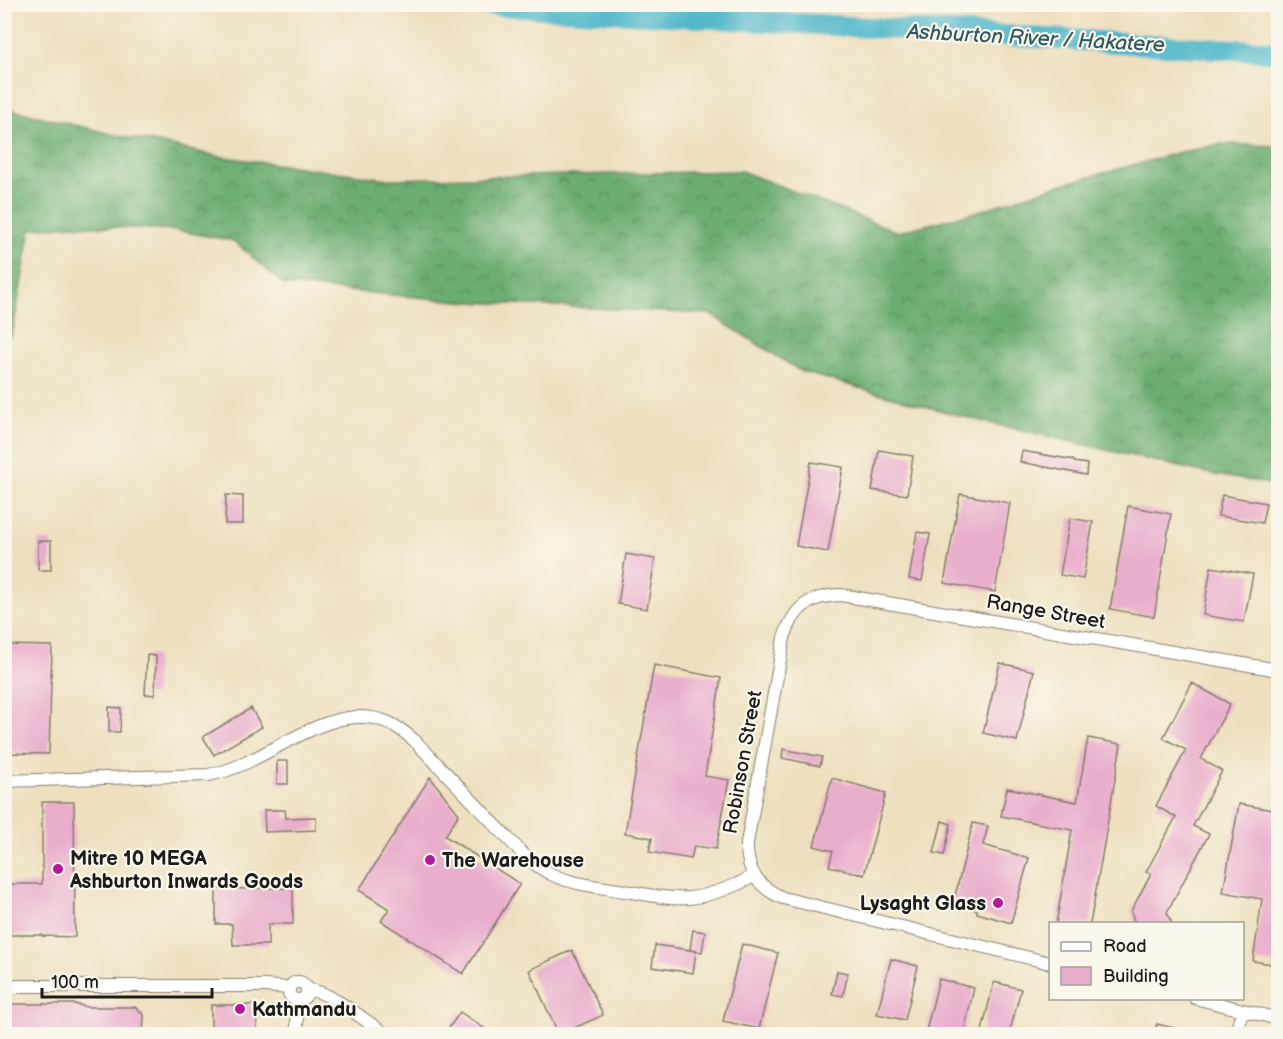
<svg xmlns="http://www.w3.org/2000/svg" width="1283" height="1039" font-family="'Balsamiq Sans',sans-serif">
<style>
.forest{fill:url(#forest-crowns);stroke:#446446;stroke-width:1.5}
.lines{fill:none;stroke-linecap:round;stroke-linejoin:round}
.river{stroke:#4bb5c9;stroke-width:21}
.building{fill:#e9aecc}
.street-casing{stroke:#857e6e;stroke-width:14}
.street{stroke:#fff;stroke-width:12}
.poi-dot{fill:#b5179e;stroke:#fbf7ec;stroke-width:2}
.labels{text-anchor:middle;stroke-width:4.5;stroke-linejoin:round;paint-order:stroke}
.street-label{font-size:20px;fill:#1c1c1c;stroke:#fbf7ec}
.poi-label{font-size:20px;font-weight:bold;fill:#1c1c1c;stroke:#fbf7ec;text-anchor:start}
.water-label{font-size:21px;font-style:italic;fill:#2f5961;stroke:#fbf7ec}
</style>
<defs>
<pattern id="forest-crowns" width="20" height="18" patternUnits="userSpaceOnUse" patternTransform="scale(1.5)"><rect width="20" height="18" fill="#6cad71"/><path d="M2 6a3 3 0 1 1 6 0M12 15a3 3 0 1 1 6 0" fill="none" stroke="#588c5c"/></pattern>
</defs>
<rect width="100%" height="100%" fill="#fbf7ec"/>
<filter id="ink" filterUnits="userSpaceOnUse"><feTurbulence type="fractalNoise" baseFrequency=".0167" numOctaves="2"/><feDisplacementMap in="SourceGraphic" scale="12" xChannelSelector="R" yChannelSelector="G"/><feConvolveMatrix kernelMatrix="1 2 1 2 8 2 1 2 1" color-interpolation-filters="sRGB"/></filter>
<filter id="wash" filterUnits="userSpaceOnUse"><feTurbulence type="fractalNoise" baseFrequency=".008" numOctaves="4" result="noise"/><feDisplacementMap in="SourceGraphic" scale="24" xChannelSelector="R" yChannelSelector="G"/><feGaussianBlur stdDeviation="1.35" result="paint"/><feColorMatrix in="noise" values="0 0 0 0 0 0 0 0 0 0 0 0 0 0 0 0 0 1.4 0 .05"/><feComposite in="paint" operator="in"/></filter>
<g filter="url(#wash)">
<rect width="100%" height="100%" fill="#eee0bf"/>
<!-- forest -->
<path class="forest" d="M5 108 115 135 158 143 216 156 389 179 741 171 898 232 976 212 1056 186 1181 152 1222 144 1278 146V485L1215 475 964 417 802 372 710 314 469 302 284 285 234 241 175 230 70 225 31 229 12 335 5 339Z"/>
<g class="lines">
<!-- river -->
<path class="river" d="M470 4 1278 52"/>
</g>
<g id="blocks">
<!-- building -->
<path class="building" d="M879 450 913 456 907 495 872 490Z
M1022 451 1074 460V462L1087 464 1086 475 1020 462Z
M811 462 843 467 828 552 796 546Z
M960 494 1010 503 995 592 944 583Z
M226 495 243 496V524H225Z
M1222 495 1266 503 1262 523 1218 516Z
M1128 506 1171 514 1154 617 1110 609Z
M1070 518 1093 522 1083 579 1060 575Z
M917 532 930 534 922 581 909 579Z
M38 541H51V570H38Z
M626 554 655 559 647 609 618 604Z
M1211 567 1253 574 1244 622 1203 615Z
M4 645 52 646 49 754 4 753Z
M147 655 156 656 155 695 145 694Z
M1000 663 1034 671 1017 741 983 733Z
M654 665 721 678 705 776 729 780 716 849 694 846 691 859 649 852 652 838 625 833Z
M1192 683 1230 704 1201 759 1222 771 1193 826 1209 834 1167 912 1172 924H1135L1131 911 1151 874 1146 872 1176 817 1156 806 1186 750 1163 738Z
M109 707 121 708 120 732H109Z
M251 708 262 727 214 755 203 737Z
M1088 738 1121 744 1104 844 1090 924H1056L1072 830 1001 816 1007 788 1077 802Z
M783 749 822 757 820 766 782 758Z
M277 761H288V784H277Z
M430 777 459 814 445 836 520 884 463 974 381 921 389 909 359 890Z
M832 778 886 793 864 875 829 866 833 851 814 846Z
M42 802H74L75 937 42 936V935H4V884H42Z
M1239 804 1278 811V965L1253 961 1262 899 1223 892Z
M264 810H285L286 818 316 817V830L265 832Z
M942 821 951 824 944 855 934 853Z
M973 823 988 826 983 845 1029 858 1011 923 977 913V910L953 904Z
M293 888V924H268V945H233L232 924H216V889Z
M693 930 705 932 702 952 690 950Z
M742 944 778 953 759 1029 723 1021Z
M655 945 696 951 693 973 652 967Z
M572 950 603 1015 559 1035 529 970Z
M891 959 918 966 905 1020 877 1014Z
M837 971 848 973 843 996 832 994Z
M939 979 974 988 963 1035H925Z
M994 982 1021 989 1009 1035H981Z
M4 1004H75L87 1007H135L144 1015 143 1035H4Z
M211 1005H257V1035H211Z
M460 1012 494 1035H444Z
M1157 1024 1187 1031 1186 1035H1154Z"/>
</g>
</g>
<g filter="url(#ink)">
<use href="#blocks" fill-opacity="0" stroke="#857e6e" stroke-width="1.5"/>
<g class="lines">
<defs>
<path id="street" d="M4 781 208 775C220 773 232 769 243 764 287 745 340 701 389 723 399 727 407 734 415 741L523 854C532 862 542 870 553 875 575 885 602 887 625 891 646 894 668 900 689 898 710 896 736 886 754 876
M1050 963 783 898C758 887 746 871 747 843L784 638C794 607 809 596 841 595L1278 670
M289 991a9 9 0 1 1 18 0a9 9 0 1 1-18 0Z
M4 986H265L289 988
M307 990C326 988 368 1023 385 1034
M1195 998 1278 1019
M297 1034V1000
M1236 1034 1242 1010"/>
</defs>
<!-- street casing -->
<use href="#street" class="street-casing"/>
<!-- street -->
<use href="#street" class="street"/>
</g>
</g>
<!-- markers -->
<g class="poi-dot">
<circle cx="430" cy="860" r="6"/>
<circle cx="58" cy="869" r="6"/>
<circle cx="998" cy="903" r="6"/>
<circle cx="240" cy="1009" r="6"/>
</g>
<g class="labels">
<!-- street labels -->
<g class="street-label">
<text transform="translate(1046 611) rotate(10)" y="7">Range Street</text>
<text transform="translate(742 762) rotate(-80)" y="7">Robinson Street</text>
</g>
<!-- poi labels -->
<g class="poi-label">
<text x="70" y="865">Mitre 10 MEGA<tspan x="70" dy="23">Ashburton Inwards Goods</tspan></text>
<text x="442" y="867">The Warehouse</text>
<text x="986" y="910" text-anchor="end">Lysaght Glass</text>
<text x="252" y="1016">Kathmandu</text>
</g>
<!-- water labels -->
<g class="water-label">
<text transform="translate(1036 38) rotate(3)" y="7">Ashburton River / Hakatere</text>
</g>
</g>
<!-- margin -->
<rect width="1283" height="1039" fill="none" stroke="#fbf7ec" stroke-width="24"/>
<!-- legend -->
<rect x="1049" y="922" width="195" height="78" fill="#fbf7ec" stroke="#a29f99" stroke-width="1.5"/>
<rect x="1061" y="942" width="30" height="9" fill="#ffffff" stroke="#a29f99" stroke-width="1.5"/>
<text x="1103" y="952" font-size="18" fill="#1c1c1c">Road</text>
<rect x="1061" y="967" width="30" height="18" fill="#e9aecc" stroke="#a29f99" stroke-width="1.5"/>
<text x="1103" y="982" font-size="18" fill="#1c1c1c">Building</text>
<!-- scale -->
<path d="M42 988v9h170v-9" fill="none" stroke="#1c1c1c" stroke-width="3"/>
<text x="51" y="988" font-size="18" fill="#1c1c1c" stroke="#fbf7ec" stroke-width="4.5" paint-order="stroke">100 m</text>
</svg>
